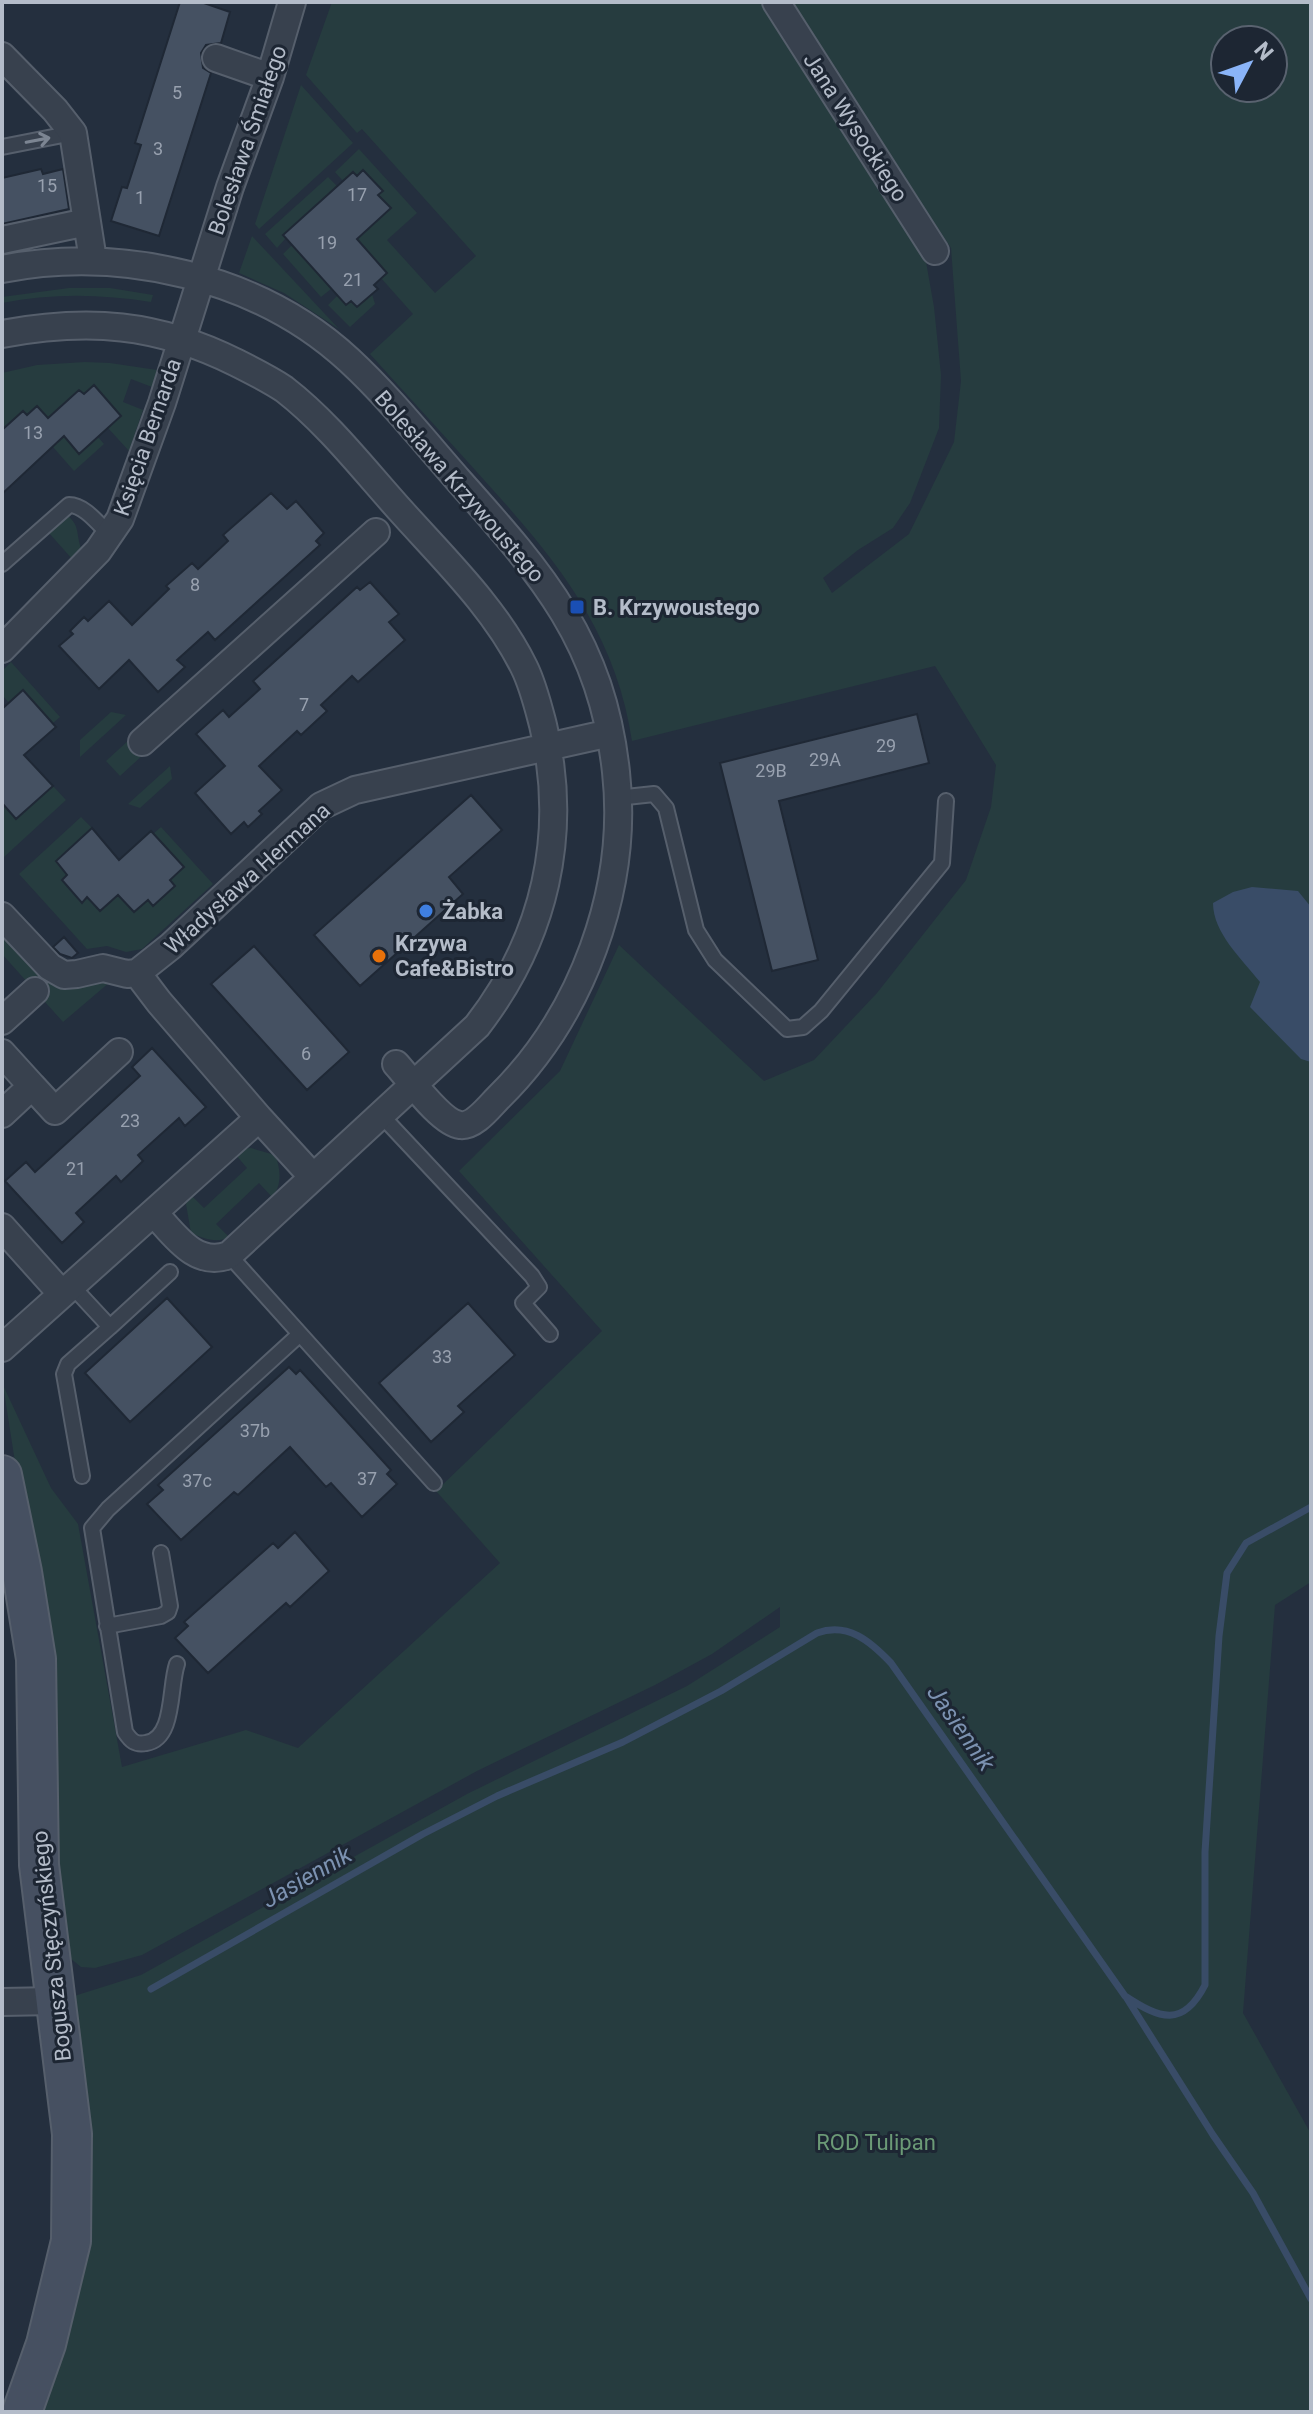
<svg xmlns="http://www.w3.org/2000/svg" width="1313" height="2414" font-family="Roboto,sans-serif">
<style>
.green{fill:#263c3f;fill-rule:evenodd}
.water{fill:#394c67}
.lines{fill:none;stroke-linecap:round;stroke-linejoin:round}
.stream{stroke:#394c67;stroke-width:7}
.building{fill:#455162;stroke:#1f2835;stroke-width:2}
.lane-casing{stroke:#565f6c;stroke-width:18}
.street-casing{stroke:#565f6c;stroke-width:30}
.secondary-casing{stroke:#565f6c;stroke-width:42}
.lane{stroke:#38414e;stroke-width:14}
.street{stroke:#38414e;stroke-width:26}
.secondary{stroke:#465061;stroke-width:38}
.oneway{stroke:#7c8592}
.transit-dot{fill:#1a4fb4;stroke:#1d2633;stroke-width:3}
.shop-dot{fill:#3f7fe0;stroke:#1d2633;stroke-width:3}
.food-dot{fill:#e8710a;stroke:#1d2633;stroke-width:3}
.labels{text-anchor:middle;stroke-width:6;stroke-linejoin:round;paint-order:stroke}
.number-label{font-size:18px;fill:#98a1af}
.street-label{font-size:22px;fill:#b4bcc9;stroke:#1d2633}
.poi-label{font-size:22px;font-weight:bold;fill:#b4bcc9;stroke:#1d2633;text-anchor:start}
.park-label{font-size:22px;fill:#6b9a76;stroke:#1d2633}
.water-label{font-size:24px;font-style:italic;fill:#7c92b1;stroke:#1d2633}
</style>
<rect width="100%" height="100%" fill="#242f3e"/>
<!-- green -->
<path class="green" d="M332 2H763L925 256 934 307 941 375 939 428 910 503 893 528 858 550 823 578 832 593 909 534 954 442 961 381 951 248 788 2H1311V1582L1275 1605 1243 2013 1311 2134V2412H37L57 2354 71 1997 141 1975 467 1794 687 1686 780 1627V1607L712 1654 655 1685 477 1771 142 1955 95 1968 81 1967 64 1953 15 1462 3 1385 51 1488 78 1524 122 1767 246 1730 298 1748 500 1563 436 1491 602 1331 459 1171 560 1071 619 945 764 1081 814 1060 877 993 966 880 991 807 996 765 935 666 632 741C615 627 551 554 476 471 441 432 405 393 370 354L413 314 381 278 387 273 377 261 348 245 390 208 379 195 382 191 364 170 357 176 353 172 343 181 335 172 359 149 417 213 387 240 435 293 476 256 362 129 357 133 306 75ZM1225 40H1273V88H1225Z
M301 85 353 143 259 229 255 224Z
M328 177 337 186 310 211 277 248 265 234Z
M252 236 339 329 284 293 239 273Z
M292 245 331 289 321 297 283 254Z
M69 288H110L153 295 151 302C101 294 52 293 2 303V297Z
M372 294 375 304 350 327 328 305 338 295 351 301 357 307Z
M85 362 110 363 157 370 152 387 131 379 123 402 143 410 129 451 108 428 121 415 94 386 84 394 79 390 52 423 27 415 23 411 2 430V373L37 365Z
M64 437 79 454 98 437 104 444 74 471 53 447Z
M68 516C80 526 76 534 81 548L73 560 49 533Z
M11 662 60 717 53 723 23 691 9 703 4 697 2 699V671Z
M111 712 126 715 80 757V740Z
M130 739 144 754 120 776 106 761Z
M170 766 172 779 140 808 128 804Z
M53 786 66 800 4 857 2 855V807L4 805 16 819Z
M81 817 92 828 56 861 67 875 62 881 81 902 87 897 100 911 111 901 116 892 135 912 148 900 154 906 175 886 170 880 184 867 153 834 161 827 213 884 142 949 126 952 107 946 87 949 19 874Z
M2 929 61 986C79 987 93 978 110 982L63 1022 2 954Z
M251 1148 275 1155C281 1169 282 1186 272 1197L259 1183 216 1224 229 1237C217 1244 202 1238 191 1233L186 1204 190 1194 204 1208 247 1168 235 1154 240 1149Z"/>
<!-- water -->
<path class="water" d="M1252 887 1298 891 1311 907V1062L1301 1059 1250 1007 1260 982C1242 959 1213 933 1213 903L1233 892Z"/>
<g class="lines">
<!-- stream -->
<path class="stream" d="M151 1989 423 1834 497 1796 623 1742 721 1691 817 1633C848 1622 870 1641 891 1663L1125 1996C1160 2019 1183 2028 1205 1985V1852L1219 1636 1227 1573 1246 1543 1311 1507
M1126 1997 1213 2135 1253 2193 1311 2299"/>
</g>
<!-- building -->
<path class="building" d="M180 2H201L230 12 221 43 206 45 201 53 203 68 211 73 159 236 111 221 122 187 127 188 141 145 135 143Z
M41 169 43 174 63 169 69 209 2 224V178Z
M363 170 383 191 378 195 391 208 357 239 387 273 374 285 378 289 357 307 351 301 346 305 283 235 353 172 357 176Z
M94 385 121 416 79 454 64 436 2 494V430L23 411 27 415 37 406 48 418 79 390 84 394Z
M271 493 287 509 296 501 324 533 316 541 320 545 215 640 208 632 177 660 185 667 158 692 129 660 99 689 59 646 73 634 70 631 84 617 88 621 109 601 132 625 169 589 166 586 192 563 198 569 228 541 223 535Z
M370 582 399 614 389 622 405 640 358 682 352 676 321 705 327 711 301 735 297 731 259 766 282 790 259 811 262 814 248 827 244 822 231 834 195 793 225 766 196 734 223 710 229 717 260 689 253 681 357 587 360 590Z
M23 690 56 727 24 755 53 786 16 819 2 803V709Z
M917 714 929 763 779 801 818 960 772 971 720 763Z
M471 795 502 830 449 877 463 894 360 986 314 935Z
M92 828 119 860 151 831 184 867 170 880 175 886 153 906 148 900 134 912 118 895 100 911 87 897 82 903 62 880 67 875 56 861Z
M64 937 78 953 72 958 60 954 53 947Z
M254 946 349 1052 307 1090 211 984Z
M152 1048 206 1107 185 1126 179 1118 138 1155 143 1161 121 1182 116 1176 76 1213 84 1222 62 1243 5 1181 26 1162 35 1172 140 1076 132 1067Z
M167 1298 212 1347 130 1422 85 1373Z
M468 1303 515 1355 458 1406 464 1412 431 1442 379 1383Z
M289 1367 296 1374 300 1370 322 1394 391 1470 387 1474 397 1484 362 1517 331 1483 326 1487 290 1447 238 1495 234 1492 181 1540 147 1504 163 1490 158 1485Z
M295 1532 329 1571 290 1607 286 1603 208 1673 175 1638 188 1626 184 1622 273 1543 278 1548Z"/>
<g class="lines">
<defs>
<path id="lane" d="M2 147 73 133
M2 564 69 505C85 505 99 525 111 536
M617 798 654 794 666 808 696 930 715 960 787 1029 803 1027 821 1011 942 863 946 801
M381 1115 532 1276 539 1287 523 1303 550 1334
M229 1255 434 1483
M72 1286 110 1327 170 1272
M82 1476 64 1374 68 1364 110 1327
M107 1626 161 1616 168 1612 170 1606 161 1553
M177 1664C169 1687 175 1739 146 1743 135 1745 131 1741 125 1732L92 1528 108 1509 300 1334"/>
<path id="street" d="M776 2 935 251
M2 56 55 110 73 133 93 260
M216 58 270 77
M2 240 87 222
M2 269C121 246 258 276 349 360 389 397 424 441 460 482 543 575 602 642 616 772 629 889 582 1016 498 1098 489 1107 474 1127 460 1125 441 1123 409 1078 396 1064
M2 334C88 318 157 323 237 363 253 371 269 379 284 389 328 423 364 470 401 511 445 560 495 608 524 667 533 685 538 706 543 725 569 834 545 938 477 1026L229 1255C195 1268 174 1234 154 1213
M2 649 98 551 120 519 162 403 230 187 270 77 292 2
M142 742 376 532
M2 916 50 967 64 975 77 974 103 968 127 974 137 973 171 946 321 806 355 790 610 733
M137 973 159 1002 259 1118
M2 1021 35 991
M2 1053 32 1086 2 1114
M32 1086 55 1111 119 1052
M2 1227 62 1294
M2 1348 259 1118 313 1177
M2 2002 55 2001"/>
<path id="secondary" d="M2 1475 22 1572 36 1659 39 1865 72 2134 71 2241 46 2344 22 2412"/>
</defs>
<!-- lane casing -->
<use href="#lane" class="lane-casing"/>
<!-- street casing -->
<use href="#street" class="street-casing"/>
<!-- secondary casing -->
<use href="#secondary" class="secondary-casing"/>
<!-- lane -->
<use href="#lane" class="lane"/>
<!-- street -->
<use href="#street" class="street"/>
<!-- secondary -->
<use href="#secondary" class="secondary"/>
</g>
<!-- one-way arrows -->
<defs><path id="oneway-shaft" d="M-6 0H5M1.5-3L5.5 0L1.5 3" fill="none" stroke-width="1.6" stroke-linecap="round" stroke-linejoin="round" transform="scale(2)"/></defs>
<use class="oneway" href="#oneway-shaft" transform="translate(38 140) rotate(-11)"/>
<!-- markers -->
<rect class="transit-dot" x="569" y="599" width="16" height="16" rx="4"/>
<circle class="shop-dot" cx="426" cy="911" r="8"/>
<circle class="food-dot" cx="379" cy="956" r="8"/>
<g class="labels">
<!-- number labels -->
<g class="number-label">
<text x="177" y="99">5</text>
<text x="158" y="155">3</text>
<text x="47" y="192">15</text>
<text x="357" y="201">17</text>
<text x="140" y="204">1</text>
<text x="327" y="249">19</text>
<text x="353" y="286">21</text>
<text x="33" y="439">13</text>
<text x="195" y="591">8</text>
<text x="304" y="711">7</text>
<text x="886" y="752">29</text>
<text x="825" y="766">29A</text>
<text x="771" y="777">29B</text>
<text x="306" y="1060">6</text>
<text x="130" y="1127">23</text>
<text x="76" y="1175">21</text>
<text x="442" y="1363">33</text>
<text x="255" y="1437">37b</text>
<text x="367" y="1485">37</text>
<text x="197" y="1487">37c</text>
</g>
<!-- street labels -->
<g class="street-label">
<text transform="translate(856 127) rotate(57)" y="8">Jana Wysockiego</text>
<text transform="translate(247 140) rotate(-71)" y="8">Bolesława Śmiałego</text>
<text transform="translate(147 437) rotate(-71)" y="8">Księcia Bernarda</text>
<text transform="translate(460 486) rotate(49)" y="8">Bolesława Krzywoustego</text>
<text transform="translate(247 878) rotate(-42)" y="8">Władysława Hermana</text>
<text transform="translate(51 1946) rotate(-96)" y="8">Bogusza Stęczyńskiego</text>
</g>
<!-- poi labels -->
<g class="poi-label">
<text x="593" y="615">B. Krzywoustego</text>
<text x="442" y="919">Żabka</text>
<text x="395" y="951">Krzywa<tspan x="395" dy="25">Cafe&amp;Bistro</tspan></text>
</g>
<!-- park labels -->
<g class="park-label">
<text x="876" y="2150">ROD Tulipan</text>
</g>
<!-- water labels -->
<g class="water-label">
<text transform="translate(961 1728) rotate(55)" y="8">Jasiennik</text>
<text transform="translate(307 1877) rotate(-30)" y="8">Jasiennik</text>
</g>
</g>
<!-- border -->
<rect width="1313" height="2414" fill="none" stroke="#b4bcc9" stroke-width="8"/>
<!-- north arrow -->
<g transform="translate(1249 64) rotate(49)"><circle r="38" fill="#1d2633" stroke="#59626f" stroke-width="2"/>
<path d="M0-6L14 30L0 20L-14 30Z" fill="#8ab4f8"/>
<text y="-12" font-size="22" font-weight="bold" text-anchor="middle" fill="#b4bcc9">N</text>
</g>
</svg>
